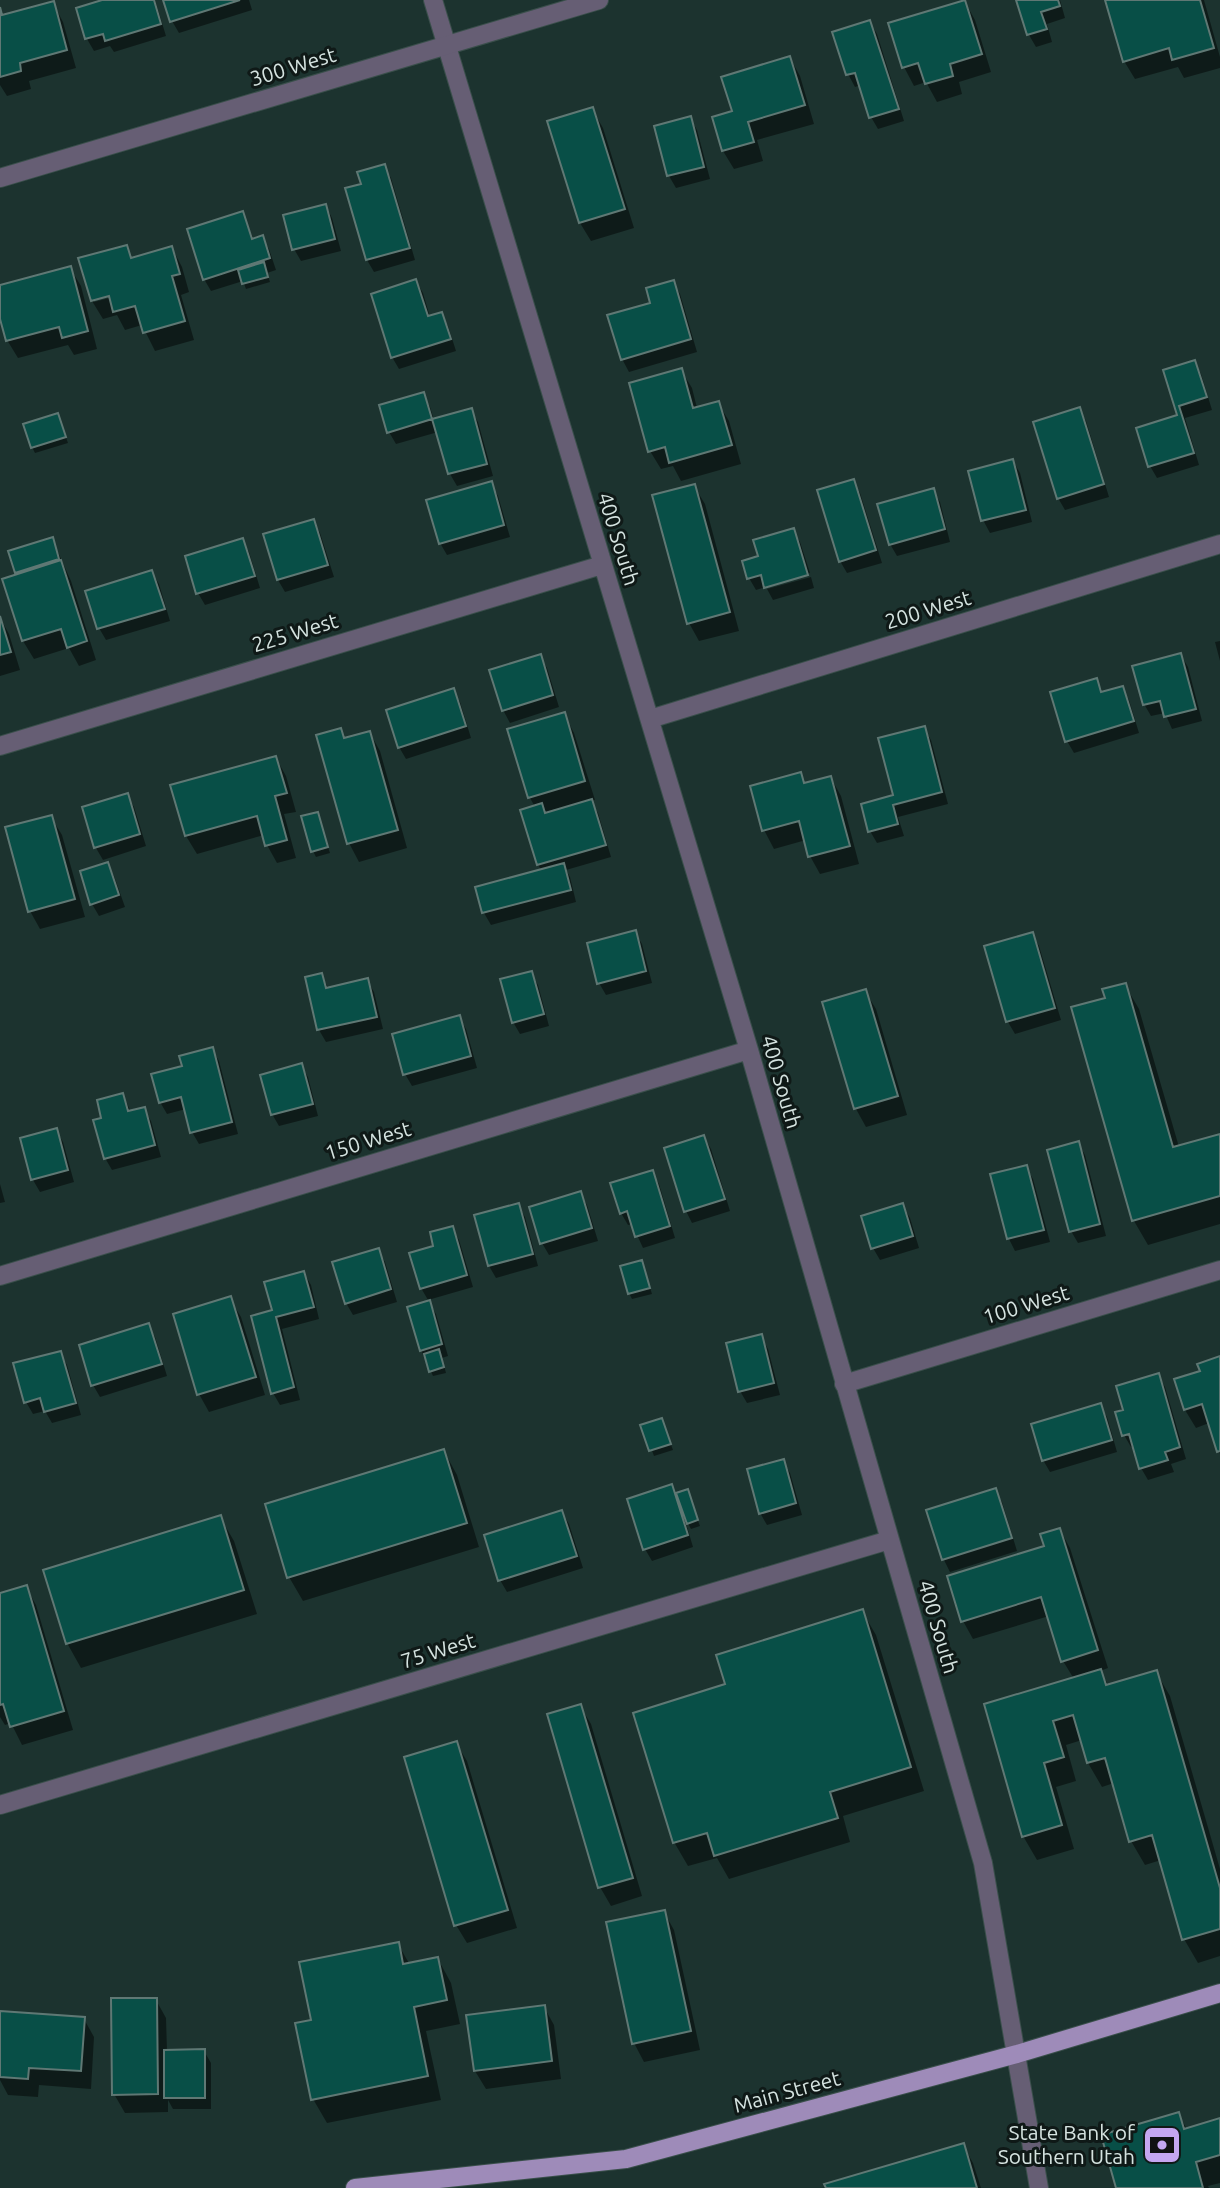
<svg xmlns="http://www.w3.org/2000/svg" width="1220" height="2188" font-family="Ubuntu,sans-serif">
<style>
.shadow{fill:#0007;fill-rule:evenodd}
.building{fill:#084f47;stroke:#5f7874;stroke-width:2}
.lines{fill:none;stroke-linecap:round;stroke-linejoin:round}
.minor-casing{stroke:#3a4f4b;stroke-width:20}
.tertiary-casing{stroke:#3a4f4b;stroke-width:20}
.primary-casing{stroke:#3a4f4b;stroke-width:20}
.minor{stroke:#665e74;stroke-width:18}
.tertiary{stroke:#665e74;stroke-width:18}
.primary{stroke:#9e8bb9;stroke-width:18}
.labels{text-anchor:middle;stroke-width:6;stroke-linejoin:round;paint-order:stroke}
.street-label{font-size:21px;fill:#d5e3e0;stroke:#0f1917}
.poi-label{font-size:21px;fill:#d5e3e0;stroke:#0f1917;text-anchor:end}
</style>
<rect width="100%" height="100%" fill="#1c332f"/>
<!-- shadow -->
<path class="shadow" d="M109 0H155L166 36 114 52 110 46 94 51 87 39 78 9Z
M165 0H249L252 10 179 33 172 21Z
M1018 0H1060L1065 18 1047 24 1052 42 1036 47 1029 35Z
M1106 0H1204L1220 57V68L1184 78 1178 67 1135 79 1124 61Z
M965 2 975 20 991 72 959 82 962 94 937 102 926 82 914 86 904 67Z
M53 3 63 22 76 68 29 81 31 89 7 96 0 85V10L4 16Z
M870 22 877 34 904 121 878 129 871 117 861 85 855 87 848 74Z
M790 58 800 76 814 124 757 140 763 161 734 169 723 151 714 118 734 112Z
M592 109 603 128 634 228 591 241 580 223 550 122Z
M690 118 697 130 710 179 676 188 669 176 656 127Z
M384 166 391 178 415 260 374 272 367 260 363 185Z
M326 206 332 218 341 251 301 261 294 249Z
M242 213 254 240 262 237 269 249 276 270 267 273 270 282 246 289 243 281 211 291 204 279Z
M126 247 133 259 172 248 182 267 189 292 181 295 194 340 155 351 142 325 125 330 117 315 103 319 92 301 81 260ZM116 292 117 296 94 302V299Z
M70 268 81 286 97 349 74 355 68 345 18 358 7 340 0 312V287Z
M416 281 423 293 430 317 441 314 448 326 456 351 399 369 392 357Z
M673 282 680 294 697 352 629 372 622 359 652 304Z
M1195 362 1201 374 1212 410 1185 418 1199 465 1157 478 1150 466 1179 416 1165 371Z
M681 370 692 388 697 408 718 403 729 421 741 464 681 481 673 466 661 469 650 451Z
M423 395 430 407 434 420 471 410 478 422 493 476 457 486 450 474 438 432 396 444 389 432Z
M1079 409 1086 421 1109 497 1065 510 1058 498Z
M58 415 68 443 35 453 32 447Z
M1013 461 1020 473 1032 522 990 533 983 520Z
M853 481 860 493 882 563 847 573 840 561Z
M491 483 498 496 510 537 447 555 440 543Z
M694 486 705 504 739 631 699 641 689 623Z
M933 490 940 502 950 542 897 556 890 544Z
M314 521 320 533 334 577 285 592 278 580Z
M793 530 800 542 810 573 756 590 749 578 761 558Z
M52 539 71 581 96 660 79 666 69 648 34 659 23 641 4 580 18 576 16 572Z
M242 540 249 552 260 588 205 605 198 593Z
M152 572 159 584 170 621 106 640 99 628Z
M811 577 814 588 773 600 767 589Z
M0 618 9 634 20 670 0 676Z
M1220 641V661L1215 642Z
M1181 655 1188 667 1202 721 1172 729 1165 713 1151 716 1144 704Z
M540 656 547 668 559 707 510 723 503 710Z
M1096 680 1103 692 1122 688 1129 700 1139 733 1074 753 1067 741Z
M453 690 460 702 471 738 406 759 399 747Z
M564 714 574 733 595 800 591 801 598 813 611 857 566 870 570 877 576 902 491 925 484 913 477 888 542 871 538 865 535 807 530 798 509 731Z
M924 728 931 740 948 804 898 817 904 836 877 843 870 831 895 797Z
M340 730 346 740 370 733 380 751 407 848 359 862 349 843Z
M276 758 286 776 296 812 284 814 296 858 277 863 267 845 264 835 197 854 186 836 172 786Z
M800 774 806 784 831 778 841 796 859 864 820 874 810 856 806 840 774 849 764 830Z
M127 795 134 807 146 846 103 860 96 848 84 808Z
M317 814 330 853 316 857 313 851Z
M51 817 62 835 85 917 40 929 30 911Z
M107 864 114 876 125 907 99 916 92 904Z
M635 932 642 944 652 983 606 995 599 983Z
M1032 934 1039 946 1061 1020 1015 1034 1008 1022 986 948Z
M531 973 538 985 549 1026 520 1034 513 1022Z
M321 975 329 989 367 980 374 992 383 1029 326 1042 319 1030 307 979Z
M1125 985 1139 1009 1179 1147 1220 1136V1224L1148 1245 1134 1221 1107 999Z
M865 991 876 1009 907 1115 866 1127 856 1109 824 1003Z
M459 1017 466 1029 477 1068 412 1086 405 1074Z
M212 1049 219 1061 238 1134 199 1144 192 1132 186 1109 167 1114 160 1102 184 1067Z
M301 1065 308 1077 318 1116 279 1126 272 1114Z
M123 1095 131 1112 144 1109 151 1121 161 1157 112 1170 105 1158 104 1119Z
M56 1130 63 1142 74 1182 40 1192 33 1180 22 1139Z
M704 1137 711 1149 730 1211 692 1223 686 1211Z
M1078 1143 1085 1155 1106 1236 1078 1243 1071 1231Z
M1026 1167 1033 1179 1050 1242 1015 1251 1009 1239 992 1176Z
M652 1172 659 1184 675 1238 643 1248 632 1224 628 1225 621 1213Z
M0 1184 5 1202 0 1203Z
M580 1193 587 1205 598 1241 549 1255 542 1243Z
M518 1205 525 1217 538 1266 496 1278 489 1266 476 1216Z
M903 1206 910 1218 919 1248 880 1260 873 1248Z
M452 1228 459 1240 473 1287 428 1300 421 1288 436 1247Z
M378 1250 385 1262 397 1302 353 1315 346 1303Z
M642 1262 652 1294 632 1299 629 1293Z
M304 1273 311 1285 319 1319 282 1329 300 1400 280 1405 273 1393 274 1311Z
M230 1299 241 1317 265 1395 209 1412 199 1394Z
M429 1302 436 1314 448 1356 442 1358 446 1373 433 1376 421 1350Z
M148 1325 155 1337 167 1376 100 1397 93 1385Z
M761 1336 768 1349 780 1395 747 1403 740 1391Z
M60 1353 67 1365 81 1415 52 1423 45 1411 33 1414 26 1402Z
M1220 1358V1454L1209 1423 1196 1428 1185 1410 1202 1372Z
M1158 1375 1165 1387 1186 1459 1171 1464 1174 1472 1148 1480 1141 1468 1134 1446 1131 1447 1124 1435 1125 1411Z
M1100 1405 1107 1417 1117 1452 1050 1472 1043 1460Z
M643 1426H664L673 1450 654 1456Z
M444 1451 457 1475 479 1547 303 1601 289 1577Z
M783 1461 790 1473 802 1515 767 1525 760 1513Z
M671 1486 676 1495 687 1492 700 1526 691 1529 686 1520H685L693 1547 652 1561 645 1549Z
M995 1490 1002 1502 1017 1551 950 1572 944 1560 928 1511Z
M562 1512 569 1524 583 1568 507 1592 500 1580Z
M220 1517 234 1541 257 1614 81 1668 67 1643Z
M1060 1530 1070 1548 1108 1668 1100 1671 1109 1686 1156 1672 1170 1696 1220 1869V1956L1198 1963 1184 1939 1161 1860 1145 1865 1131 1841 1114 1783 1102 1787 1088 1763 1082 1740 1066 1745 1076 1781 1056 1787 1074 1849 1037 1860 1023 1836 986 1705 1074 1679 1063 1661 1049 1616 973 1639 963 1621 1046 1547Z
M26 1587 36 1605 73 1730 22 1745 11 1723 5 1725 0 1717V1594Z
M862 1611 876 1635 924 1791 843 1816 850 1842 729 1879 717 1858 688 1866 674 1842 727 1685Z
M580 1706 591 1724 642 1896 611 1906 600 1887 549 1715Z
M456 1743 467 1761 517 1928 467 1943 456 1925Z
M664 1912 674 1930 700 2050 644 2062 634 2043Z
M398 1944 410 1965 438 1959 451 1983 460 2024 426 2031 441 2100 327 2123 313 2099V2021Z
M156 2000 166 2018 167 2051H204L211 2063V2109H173L168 2100V2112L125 2113 114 2094Z
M544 2007 554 2025 561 2079 486 2089 475 2071Z
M0 2013 84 2019 94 2037 91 2089 39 2085 38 2097 8 2095 0 2080Z
M1178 2114 1187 2129 1220 2120V2183L1208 2186 1209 2188H1118Z
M963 2145 973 2163 981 2188H827Z"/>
<!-- building -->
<path class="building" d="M102 0H154L161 24 105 41 103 34 85 39 76 8Z
M163 0H240L170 22Z
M965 0 982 54 950 64 953 76 925 84 918 63 902 68 888 23Z
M1016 0H1058L1060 6 1041 12 1047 29 1027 35Z
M1105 0H1200L1214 48 1172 60 1169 48 1123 62Z
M54 1 67 50 20 63 21 71 0 77V7L2 15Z
M870 20 899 109 869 118 855 73 846 75 832 32Z
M790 56 805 105 748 122 754 142 722 151 712 117 732 111 721 77Z
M593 107 625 209 579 223 547 121Z
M691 116 704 167 667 176 654 126Z
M385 164 410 248 366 260 345 188 361 184 357 172Z
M326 204 335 239 292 250 283 215Z
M243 211 252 239 263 235 270 258 203 280 187 229Z
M127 245 131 258 172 246 180 274 172 276 185 321 143 333 135 306 113 312 109 296 91 301 78 258Z
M264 262 268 277 242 284 238 270Z
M71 266 88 331 62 338 59 327 6 341 0 319V285Z
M416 279 428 316 442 312 451 339 391 358 371 294Z
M674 280 691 339 621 360 607 315 650 303 646 288Z
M1195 360 1207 397 1179 406 1194 453 1148 467 1136 428 1177 415 1163 370Z
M682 368 693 408 719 401 732 445 669 463 665 447 648 452 629 383Z
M424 392 432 419 387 433 379 405Z
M1080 407 1104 484 1057 499 1033 422Z
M472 408 487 464 448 474 432 419Z
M58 413 66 437 31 448 23 424Z
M1013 459 1026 510 981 521 968 471Z
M854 479 876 550 839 562 817 490Z
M492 481 504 525 439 544 426 500Z
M695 484 730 612 687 624 652 495Z
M934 488 945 529 889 545 877 504Z
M314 519 328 565 277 580 263 534Z
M794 528 808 575 764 588 761 575 747 579 742 561 758 556 753 540Z
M53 537 59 559 15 573 8 551Z
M243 538 255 576 196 594 185 556Z
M61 560 87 641 67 648 61 629 22 641 2 579Z
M152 570 165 609 97 629 85 591Z
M0 616 11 652 0 655Z
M1181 653 1196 709 1164 717 1160 701 1143 705 1132 666Z
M541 654 553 695 502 711 489 670Z
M1097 678 1101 692 1123 686 1134 721 1065 742 1050 692Z
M454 688 466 726 398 748 386 710Z
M565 712 585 781 528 798 507 729Z
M925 726 942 792 893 805 898 824 868 832 861 804 893 795 878 738Z
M341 728 344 738 370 731 398 830 347 844 316 735Z
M276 756 287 793 275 796 287 840 265 846 257 816 185 836 170 785Z
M801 772 804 783 831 776 850 846 808 857 799 821 762 831 750 786Z
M128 793 140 834 94 848 82 807Z
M592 799 606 845 537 865 520 810 542 803 545 813Z
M318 812 328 847 311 852 301 816Z
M52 815 75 899 28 912 5 827Z
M108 862 119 895 90 905 80 871Z
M564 863 571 890 482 913 475 887Z
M636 930 646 971 597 984 587 943Z
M1033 932 1055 1008 1006 1022 984 946Z
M532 971 544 1014 512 1023 500 979Z
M322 973 326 988 368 978 377 1017 317 1030 305 977Z
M1126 983 1173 1147 1220 1134V1196L1132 1221 1071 1007 1105 998 1102 989Z
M866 989 898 1096 854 1109 822 1002Z
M460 1015 471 1056 403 1075 392 1034Z
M213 1047 232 1122 190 1133 181 1097 159 1103 151 1074 182 1066 179 1056Z
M302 1063 313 1104 271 1115 260 1075Z
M123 1093 128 1111 145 1107 155 1145 104 1159 93 1120 101 1118 97 1100Z
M57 1128 68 1170 31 1180 20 1138Z
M704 1135 725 1199 684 1212 664 1148Z
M1079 1141 1100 1224 1069 1232 1047 1150Z
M1027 1165 1044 1230 1007 1239 990 1174Z
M653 1170 670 1226 635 1237 627 1211 620 1214 610 1183Z
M581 1191 592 1228 540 1244 529 1207Z
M519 1203 533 1254 488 1266 474 1215Z
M903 1203 913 1236 871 1249 861 1216Z
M453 1226 467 1275 420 1289 409 1253 433 1246 430 1232Z
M379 1248 391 1289 345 1304 332 1262Z
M642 1260 650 1288 628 1294 620 1266Z
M304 1271 314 1307 276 1317 294 1387 271 1394 251 1316 272 1310 264 1282Z
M231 1296 256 1377 197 1395 173 1314Z
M430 1300 442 1344 420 1351 407 1307Z
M149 1323 162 1364 91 1386 79 1345Z
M762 1334 774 1383 738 1392 726 1343Z
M439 1349 444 1367 429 1372 424 1354Z
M61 1351 76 1403 44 1412 40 1398 24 1403 13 1363Z
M1220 1356V1451L1217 1452 1202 1404 1184 1410 1174 1379 1200 1371 1197 1364Z
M1159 1373 1180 1447 1165 1452 1168 1460 1139 1469 1129 1434 1122 1436 1115 1412 1123 1410 1116 1386Z
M1101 1403 1112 1440 1042 1461 1031 1424Z
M662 1418 671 1444 649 1451 640 1425Z
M444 1449 467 1523 287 1578 265 1504Z
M784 1459 796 1503 759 1514 747 1469Z
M672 1484 688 1535 643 1550 627 1499Z
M996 1488 1012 1538 942 1560 926 1510Z
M688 1489 698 1520 687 1524 676 1493Z
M562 1510 577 1556 498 1581 484 1535Z
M221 1515 244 1590 66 1644 43 1570Z
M1060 1528 1098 1650 1061 1662 1041 1597 961 1622 947 1576 1044 1546 1040 1534Z
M27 1585 64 1711 10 1727 3 1704 0 1705V1593Z
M863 1609 911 1767 830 1792 838 1818 714 1856 707 1833 673 1843 633 1713 725 1684 716 1655Z
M1101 1669 1106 1685 1157 1670 1220 1888V1929L1182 1940 1152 1835 1129 1842 1105 1758 1087 1763 1073 1715 1053 1721 1064 1757 1044 1763 1062 1825 1022 1837 984 1704Z
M581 1704 633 1878 598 1888 547 1714Z
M457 1741 508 1910 454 1926 404 1757Z
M665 1910 691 2031 632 2044 606 1922Z
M399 1942 403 1964 438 1957 447 2000 414 2007 428 2076 311 2100 295 2023 311 2020 299 1962Z
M111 1998H157L158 2094 112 2095Z
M545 2005 552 2061 474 2071 466 2015Z
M0 2011 85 2017 81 2071 29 2068 28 2079 0 2077Z
M205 2049V2098H164V2050Z
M1179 2112 1184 2129 1220 2118V2155L1196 2162 1203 2188H1116L1101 2135Z
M964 2143 977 2188H826L824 2184Z"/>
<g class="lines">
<defs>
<path id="minor" d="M433 0 749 1050 983 1863 1039 2188
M650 719 1220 544
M0 746 602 565
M0 1276 749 1050
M844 1384 1220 1270
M0 1805 889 1540"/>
<path id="tertiary" d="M0 178 599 0"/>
<path id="primary" d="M355 2188 626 2159 1017 2054 1220 1993"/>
</defs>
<!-- minor casing -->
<use href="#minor" class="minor-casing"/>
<!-- tertiary casing -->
<use href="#tertiary" class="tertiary-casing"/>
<!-- primary casing -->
<use href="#primary" class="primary-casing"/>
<!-- minor -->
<use href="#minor" class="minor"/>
<!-- tertiary -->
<use href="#tertiary" class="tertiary"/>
<!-- primary -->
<use href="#primary" class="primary"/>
</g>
<!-- icons -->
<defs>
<symbol id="bank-square" viewBox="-11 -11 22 22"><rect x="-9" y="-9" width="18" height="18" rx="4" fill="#c5a6f0" stroke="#0f1917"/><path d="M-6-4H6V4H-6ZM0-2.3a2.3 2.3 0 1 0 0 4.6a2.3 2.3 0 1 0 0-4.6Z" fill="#111"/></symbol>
</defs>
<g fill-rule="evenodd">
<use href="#bank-square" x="1140" y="2123" width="44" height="44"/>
</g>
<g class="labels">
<!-- street labels -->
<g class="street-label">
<text transform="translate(293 67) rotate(-17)" y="7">300 West</text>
<text transform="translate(618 539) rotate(73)" y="7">400 South</text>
<text transform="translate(928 610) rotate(-17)" y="7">200 West</text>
<text transform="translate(295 633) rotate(-17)" y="7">225 West</text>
<text transform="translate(781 1082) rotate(74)" y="7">400 South</text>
<text transform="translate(368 1141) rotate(-17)" y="7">150 West</text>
<text transform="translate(1026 1305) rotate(-17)" y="7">100 West</text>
<text transform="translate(938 1627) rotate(74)" y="7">400 South</text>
<text transform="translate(438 1651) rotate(-17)" y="7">75 West</text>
<text transform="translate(787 2092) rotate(-15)" y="7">Main Street</text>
</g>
<!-- poi labels -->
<g class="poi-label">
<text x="1135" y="2140">State Bank of<tspan x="1135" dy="24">Southern Utah</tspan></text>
</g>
</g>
</svg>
